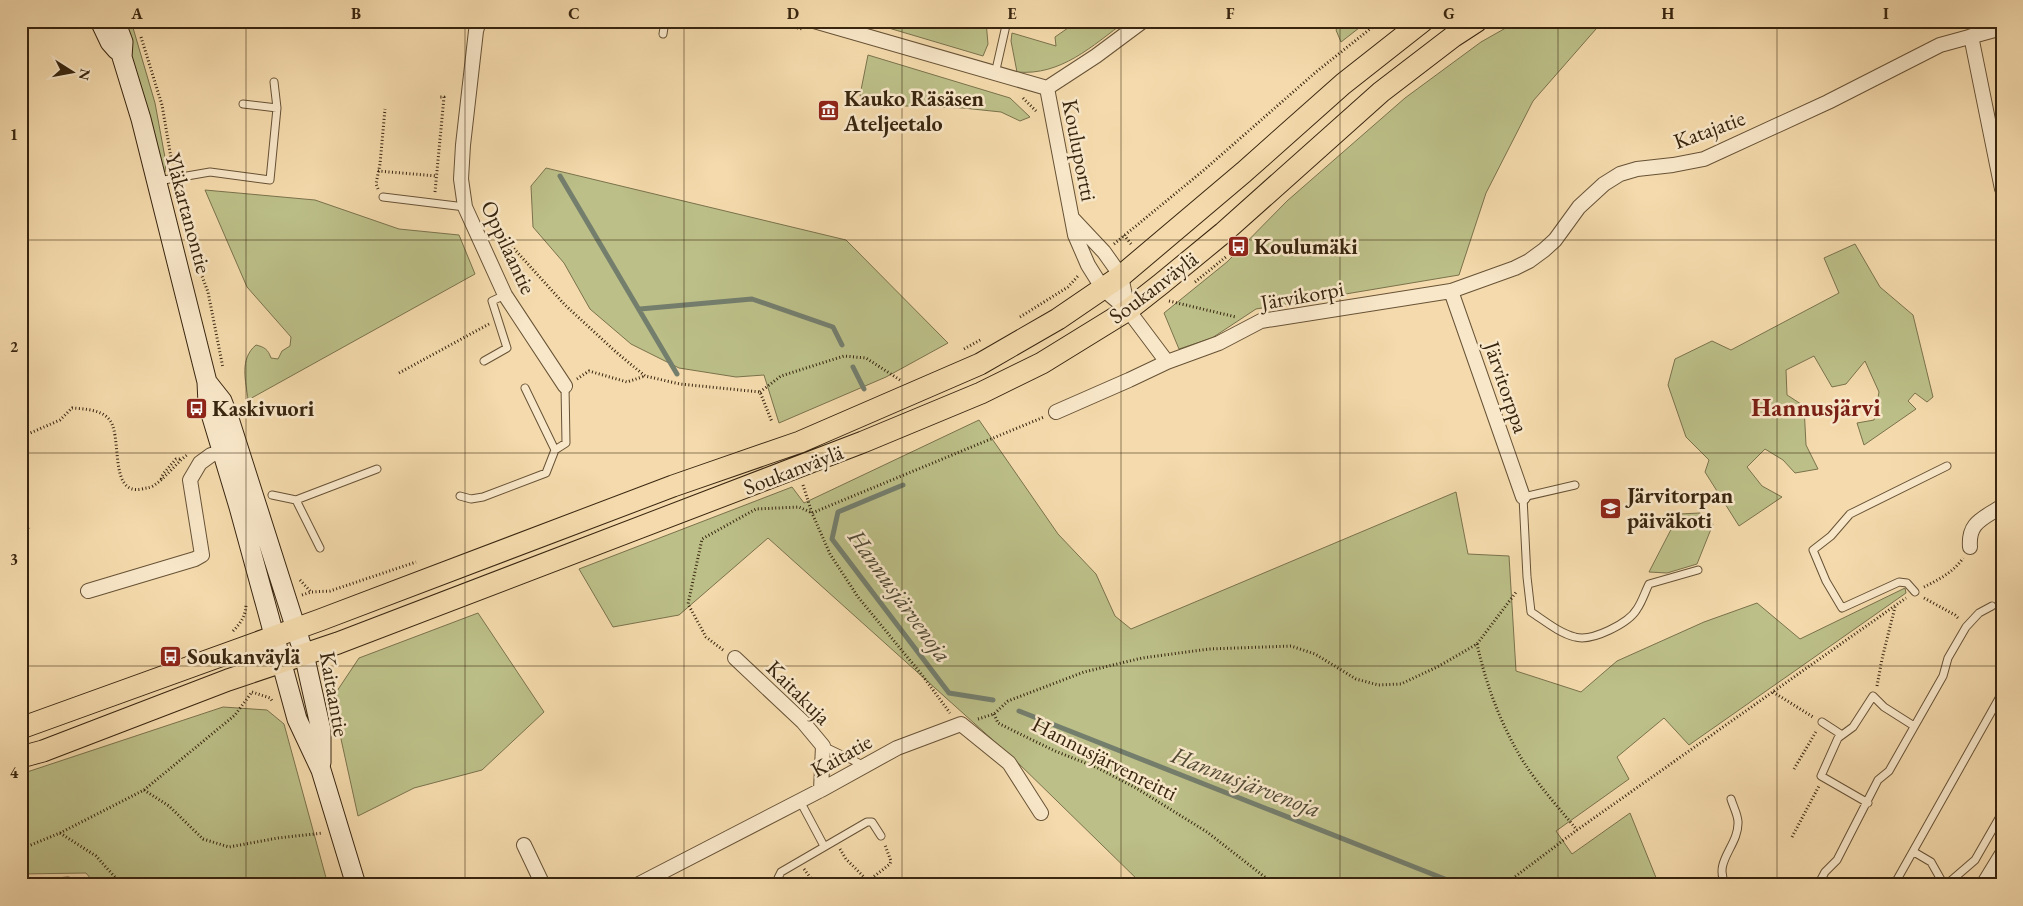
<svg xmlns="http://www.w3.org/2000/svg" width="2023" height="906" font-family="'EB Garamond',serif">
<style>
.green{fill:#bcbf88;stroke:#7a724c}
.lines{fill:none;stroke-linecap:round;stroke-linejoin:round}
.stream{stroke:#747e6d;stroke-width:5}
.lane-casing{stroke:#675236;stroke-width:9}
.street-casing{stroke:#675236;stroke-width:16}
.secondary-casing{stroke:#38250f;stroke-width:21}
.primary-casing{stroke:#38250f;stroke-width:23}
.path{stroke:#38250f;stroke-width:3;stroke-dasharray:1 2.5;stroke-linecap:butt}
.lane{stroke:#f8e7c9;stroke-width:7}
.street{stroke:#f8e7c9;stroke-width:14}
.secondary{stroke:#f8e7c9;stroke-width:19}
.primary{stroke:#f4daac;stroke-width:21}
.grid{fill:none;stroke:#38250f;stroke-width:1;stroke-opacity:0.55}
.labels{text-anchor:middle;stroke-width:5;stroke-linejoin:round;paint-order:stroke}
.poi-label{font-size:22px;font-weight:bold;fill:#38250f;stroke:#f8e7c9;text-anchor:start}
.street-label{font-size:22px;fill:#38250f;stroke:#f8e7c9}
.water-label{font-size:24px;font-style:italic;fill:#514a36;stroke:#f8e7c9}
.quarter-label{font-size:25px;font-weight:bold;fill:#7a1f14;stroke:#f8e7c9}
.neatline{fill:none;stroke:#38250f;stroke-width:2}
.grid-label{font-size:16px;text-anchor:middle;font-weight:bold;fill:#38250f}
</style>
<rect width="100%" height="100%" fill="#f4daac"/>
<filter id="stains"><feTurbulence type="fractalNoise" baseFrequency=".004" numOctaves="4"/><feColorMatrix values="0 0 0 0 .2 0 0 0 0 .09 0 0 0 0 .02 0 0 0 .5 -.17"/></filter>
<radialGradient id="worn" r=".72"><stop offset=".6" stop-color="#630" stop-opacity="0"/><stop offset="1" stop-color="#630" stop-opacity=".3"/></radialGradient>
<!-- green -->
<path class="green" d="M121 21H131L155 103 166 163 165 172H162Z
M865 21H986L988 44 983 56Z
M1078 21H1126C1092 46 1061 76 1017 72L1011 41 1012 33 1056 46 1055 37Z
M1341 21H1368L1341 42 1336 30Z
M1518 21H1603L1533 101 1486 193 1459 275 1256 309 1212 338 1179 349 1164 313 1227 262 1287 201 1405 98 1481 42Z
M868 55 1010 98 1030 117 1020 121 1001 112 963 108 912 106H863L860 95Z
M546 168 846 240 948 343 886 377 779 423 764 375 736 377 679 368 631 344 590 309 564 263 533 227 531 186Z
M205 190 315 200 399 229 459 235 475 274 248 400C246 381 239 359 256 345 264 347 268 349 271 358L278 359 282 351 290 346 291 337 247 287Z
M1855 244 1880 287 1913 315 1933 397 1927 402 1915 393 1908 401 1916 409 1864 445 1857 423 1874 420 1879 392 1865 361 1846 384 1832 387 1814 356 1786 370 1787 395 1804 406 1806 445 1818 469 1795 473 1783 460 1765 449 1747 467 1762 486 1782 497 1739 526 1705 472 1709 460 1686 437 1668 385 1675 359 1712 341 1731 350 1839 293 1824 258Z
M979 420 1058 534 1096 574 1115 616 1131 629 1456 492 1468 554 1509 556 1516 671 1581 692 1617 661 1704 622 1757 603 1800 639 1905 588 1906 593 1689 745 1664 718 1617 757 1629 779 1556 831 1572 854 1630 813 1659 885H1143L1014 759 768 538 679 615 613 627 579 569 792 487 804 503Z
M1700 513 1713 524 1697 564 1667 573 1649 572 1679 514Z
M478 613 544 712 482 770 414 788 358 816 341 739 335 694 359 658Z
M223 707 267 710 284 724 328 885H96L86 873 21 874V774Z"/>
<g class="lines">
<!-- stream -->
<path class="stream" d="M560 176 677 374
M640 309 752 299 833 327 842 345
M853 367 864 389
M903 485 838 512 832 539 949 693 993 700
M1019 711 1460 885"/>
<defs>
<path id="lane" d="M663 34 665 21
M995 74 1007 21
M243 104 277 108
M158 181 210 172 270 180 277 108 274 82
M383 197 465 207
M484 361 507 348 492 301 505 295
M525 388 555 450 566 443 565 386
M1575 485 1523 497 1527 577 1531 612C1545 621 1559 633 1575 637 1592 642 1629 623 1637 609 1642 602 1645 592 1649 584L1698 570
M272 495 296 500 377 469
M460 496 471 499 483 497 546 473 555 450
M296 500 320 548
M1915 592 1907 583 1899 582 1842 608 1826 581 1813 550 1831 536 1850 514 1947 466
M1822 722 1842 735
M823 746 865 766
M800 801 824 846
M1868 803 1821 776 1838 738 1853 727 1873 696 1884 707 1914 726
M1914 852 1931 862 1944 885
M23 885 68 881 73 885
M779 885 778 878 781 872 867 822H872L881 836
M1726 885C1712 862 1739 846 1738 822 1738 815 1733 806 1731 799
M1747 885 1756 883 1763 885
M1818 885 1825 872 1837 860 1878 780 1889 771 1943 676 1948 658 1966 627 1979 613 1992 606
M1894 885 2002 693
M1946 885 1975 860 2002 813"/>
<path id="street" d="M479 21 476 31 463 145 461 179 465 207 505 295 565 386
M814 21 1047 88
M1971 36 2002 189
M1047 88 1075 235 1088 265 1103 289 1128 310 1167 362 1219 343 1261 321 1451 291 1515 268 1529 261 1544 250 1555 240 1579 207 1604 184 1620 174 1637 169 1673 165 1704 159 1828 102 1940 45 2002 28
M1047 88 1096 56 1143 21
M1073 219 1104 252 1121 276 1128 310
M1451 291 1523 497
M1056 412 1129 380 1167 362
M1970 547C1968 522 1983 519 2002 506
M88 591 195 559 202 555 190 480 200 463 211 455 231 450
M735 658 803 722 823 746 821 790
M524 845 543 885
M637 885 821 790 897 748 961 724 1009 763 1041 813
M1983 885 2002 854"/>
<path id="secondary" d="M100 21 110 42 117 50
M115 21 123 42 122 57 141 119 207 382 208 404 239 507 297 719 321 770 356 885
M207 382 222 401 230 422 304 654 321 730V763"/>
<path id="primary" d="M21 728 320 620 673 486 800 442 980 364 1058 319 1121 276 1244 172 1343 84 1423 21
M21 757 43 751 228 680 338 643 863 442 981 393 1042 363 1128 310 1161 284 1223 233 1381 92 1454 36 1477 21"/>
</defs>
<!-- lane casing -->
<use href="#lane" class="lane-casing"/>
<!-- street casing -->
<use href="#street" class="street-casing"/>
<!-- secondary casing -->
<use href="#secondary" class="secondary-casing"/>
<!-- primary casing -->
<use href="#primary" class="primary-casing"/>
<!-- path -->
<path class="path" d="M136 21 139 31
M770 21 802 29
M1157 25 1163 21
M141 37 162 105 173 169
M1023 98 1036 111
M21 158 25 143
M378 171 437 176
M378 189 376 184 380 164 385 109
M435 192 444 97H440
M488 220 565 305 616 352 645 376 680 384 760 392 772 422
M1124 235 1131 244
M1114 244 1204 170 1316 72 1380 21
M196 260 208 292 223 368
M21 277 22 283
M1195 282 1227 256
M1169 301 1236 317
M1020 317 1068 287 1078 276
M964 349 982 339
M399 373 489 324
M577 379 589 371 627 382 645 376
M760 392 781 376 844 356 866 358 900 380
M21 437 60 420 72 408C83 409 99 409 108 418 124 433 107 496 142 489 146 488 149 488 153 486 166 478 175 464 187 455
M161 479 163 474 176 459H181
M803 485 812 513 830 554 858 597 922 675 950 713
M21 529H28L24 501
M300 580 311 592
M1924 587C1938 580 1954 572 1963 558
M302 595 311 592 330 591 416 562
M1924 598 1955 615 1959 619
M233 631C241 623 246 615 246 604
M1477 644C1486 685 1501 725 1523 761 1538 785 1559 808 1577 830
M723 650 706 637 688 604 702 539 756 509 799 507 812 513 1044 417
M1877 686 1882 659 1895 607
M252 692 270 698 273 702
M1773 692 1813 717
M994 714 998 723 1020 734 1055 751 1098 768 1136 788 1207 832 1275 885
M978 719 994 714 1008 701 1084 672 1142 658 1209 649 1291 646 1315 654 1356 679 1378 685 1401 684 1439 666 1477 644 1517 591
M1794 769 1817 730
M144 790 169 806 203 839 229 847 278 838 323 833
M60 833 96 856 122 885
M1792 837 1819 786
M21 849 60 833 144 790 235 715 252 692
M840 849 846 859 867 880
M804 869 816 885
M863 885 890 864 891 861 885 845
M1504 885 1577 830 1906 598"/>
<!-- lane -->
<use href="#lane" class="lane"/>
<!-- street -->
<use href="#street" class="street"/>
<!-- secondary -->
<use href="#secondary" class="secondary"/>
<!-- primary -->
<use href="#primary" class="primary"/>
</g>
<!-- grid -->
<path class="grid" d="M246 21V885M465 21V885M684 21V885M902 21V885M1121 21V885M1340 21V885M1558 21V885M1777 21V885M21 240H2002M21 453H2002M21 666H2002"/>
<!-- icons -->
<defs>
<symbol id="museum-square" viewBox="-11 -11 22 22"><rect x="-9" y="-9" width="18" height="18" rx="4" fill="#8f2418" stroke="#f8e7c9"/><path d="M0-6L6-3V-2H-6V-3ZM-5-1h2V3h-2ZM-1-1h2V3h-2ZM3-1h2V3H3ZM-6 4H6V6H-6Z" fill="#fff"/></symbol>
<symbol id="bus-square" viewBox="-11 -11 22 22"><rect x="-9" y="-9" width="18" height="18" rx="4" fill="#8f2418" stroke="#f8e7c9"/><path d="M-5-6H5V4H4V6H2V4H-2V6H-4V4H-5ZM-3.5-4V0h7V-4ZM-3.5 1.2v1.5H-2V1.2ZM2 1.2v1.5H3.5V1.2Z" fill="#fff"/></symbol>
<symbol id="school-square" viewBox="-11 -11 22 22"><rect x="-9" y="-9" width="18" height="18" rx="4" fill="#8f2418" stroke="#f8e7c9"/><path d="M0-5L7-2L0 1L-7-2ZM-4 1L0 2.5L4 1V4Q0 6-4 4Z" fill="#fff"/></symbol>
</defs>
<g fill-rule="evenodd">
<use href="#museum-square" x="816" y="98" width="25" height="25"/>
<use href="#bus-square" x="1226" y="234" width="25" height="25"/>
<use href="#bus-square" x="184" y="396" width="25" height="25"/>
<use href="#school-square" x="1598" y="496" width="25" height="25"/>
<use href="#bus-square" x="158" y="644" width="25" height="25"/>
</g>
<g class="labels">
<!-- poi labels -->
<g class="poi-label">
<text x="844" y="106">Kauko Räsäsen<tspan x="844" dy="25">Ateljeetalo</tspan></text>
<text x="1254" y="254">Koulumäki</text>
<text x="212" y="416">Kaskivuori</text>
<text x="1627" y="503">Järvitorpan<tspan x="1627" dy="25">päiväkoti</tspan></text>
<text x="187" y="664">Soukanväylä</text>
</g>
<!-- street labels -->
<g class="street-label">
<text transform="translate(1709 129) rotate(-20)" y="8">Katajatie</text>
<text transform="translate(1080 150) rotate(79)" y="8">Kouluportti</text>
<text transform="translate(189 213) rotate(75)" y="8">Yläkartanontie</text>
<text transform="translate(509 247) rotate(65)" y="8">Oppilaantie</text>
<text transform="translate(1153 287) rotate(-37)" y="8">Soukanväylä</text>
<text transform="translate(1302 295) rotate(-10)" y="8">Järvikorpi</text>
<text transform="translate(1507 387) rotate(71)" y="8">Järvitorppa</text>
<text transform="translate(793 469) rotate(-21)" y="8">Soukanväylä</text>
<text transform="translate(799 692) rotate(45)" y="8">Kaitakuja</text>
<text transform="translate(335 694) rotate(80)" y="8">Kaitaantie</text>
<text transform="translate(841 755) rotate(-29)" y="8">Kaitatie</text>
<text transform="translate(1105 758) rotate(27)" y="8">Hannusjärvenreitti</text>
</g>
<!-- water labels -->
<g class="water-label">
<text transform="translate(900 596) rotate(54)" y="8">Hannusjärvenoja</text>
<text transform="translate(1246 782) rotate(21)" y="8">Hannusjärvenoja</text>
</g>
<!-- quarter labels -->
<g class="quarter-label">
<text x="1816" y="416">Hannusjärvi</text>
</g>
</g>
<!-- margin -->
<rect width="2023" height="906" fill="none" stroke="#f4daac" stroke-width="55"/>
<!-- north arrow -->
<g transform="translate(72 72) rotate(101)" stroke="#f8e7c9" stroke-width="4" paint-order="stroke">
<path d="M0-4L9 19L0 12L-9 19Z" fill="#38250f"/>
<text y="-8" font-size="14" font-weight="bold" text-anchor="middle" fill="#38250f">N</text>
</g>
<rect x="28" y="28" width="1968" height="850" class="neatline"/>
<g class="grid-label">
<text x="137" y="19">A</text>
<text x="356" y="19">B</text>
<text x="574" y="19">C</text>
<text x="793" y="19">D</text>
<text x="1012" y="19">E</text>
<text x="1230" y="19">F</text>
<text x="1449" y="19">G</text>
<text x="1668" y="19">H</text>
<text x="1886" y="19">I</text>
<text x="14" y="140">1</text>
<text x="14" y="352">2</text>
<text x="14" y="565">3</text>
<text x="14" y="778">4</text>
</g>
<rect width="100%" height="100%" filter="url(#stains)"/>
<rect width="100%" height="100%" fill="url(#worn)"/>
</svg>
